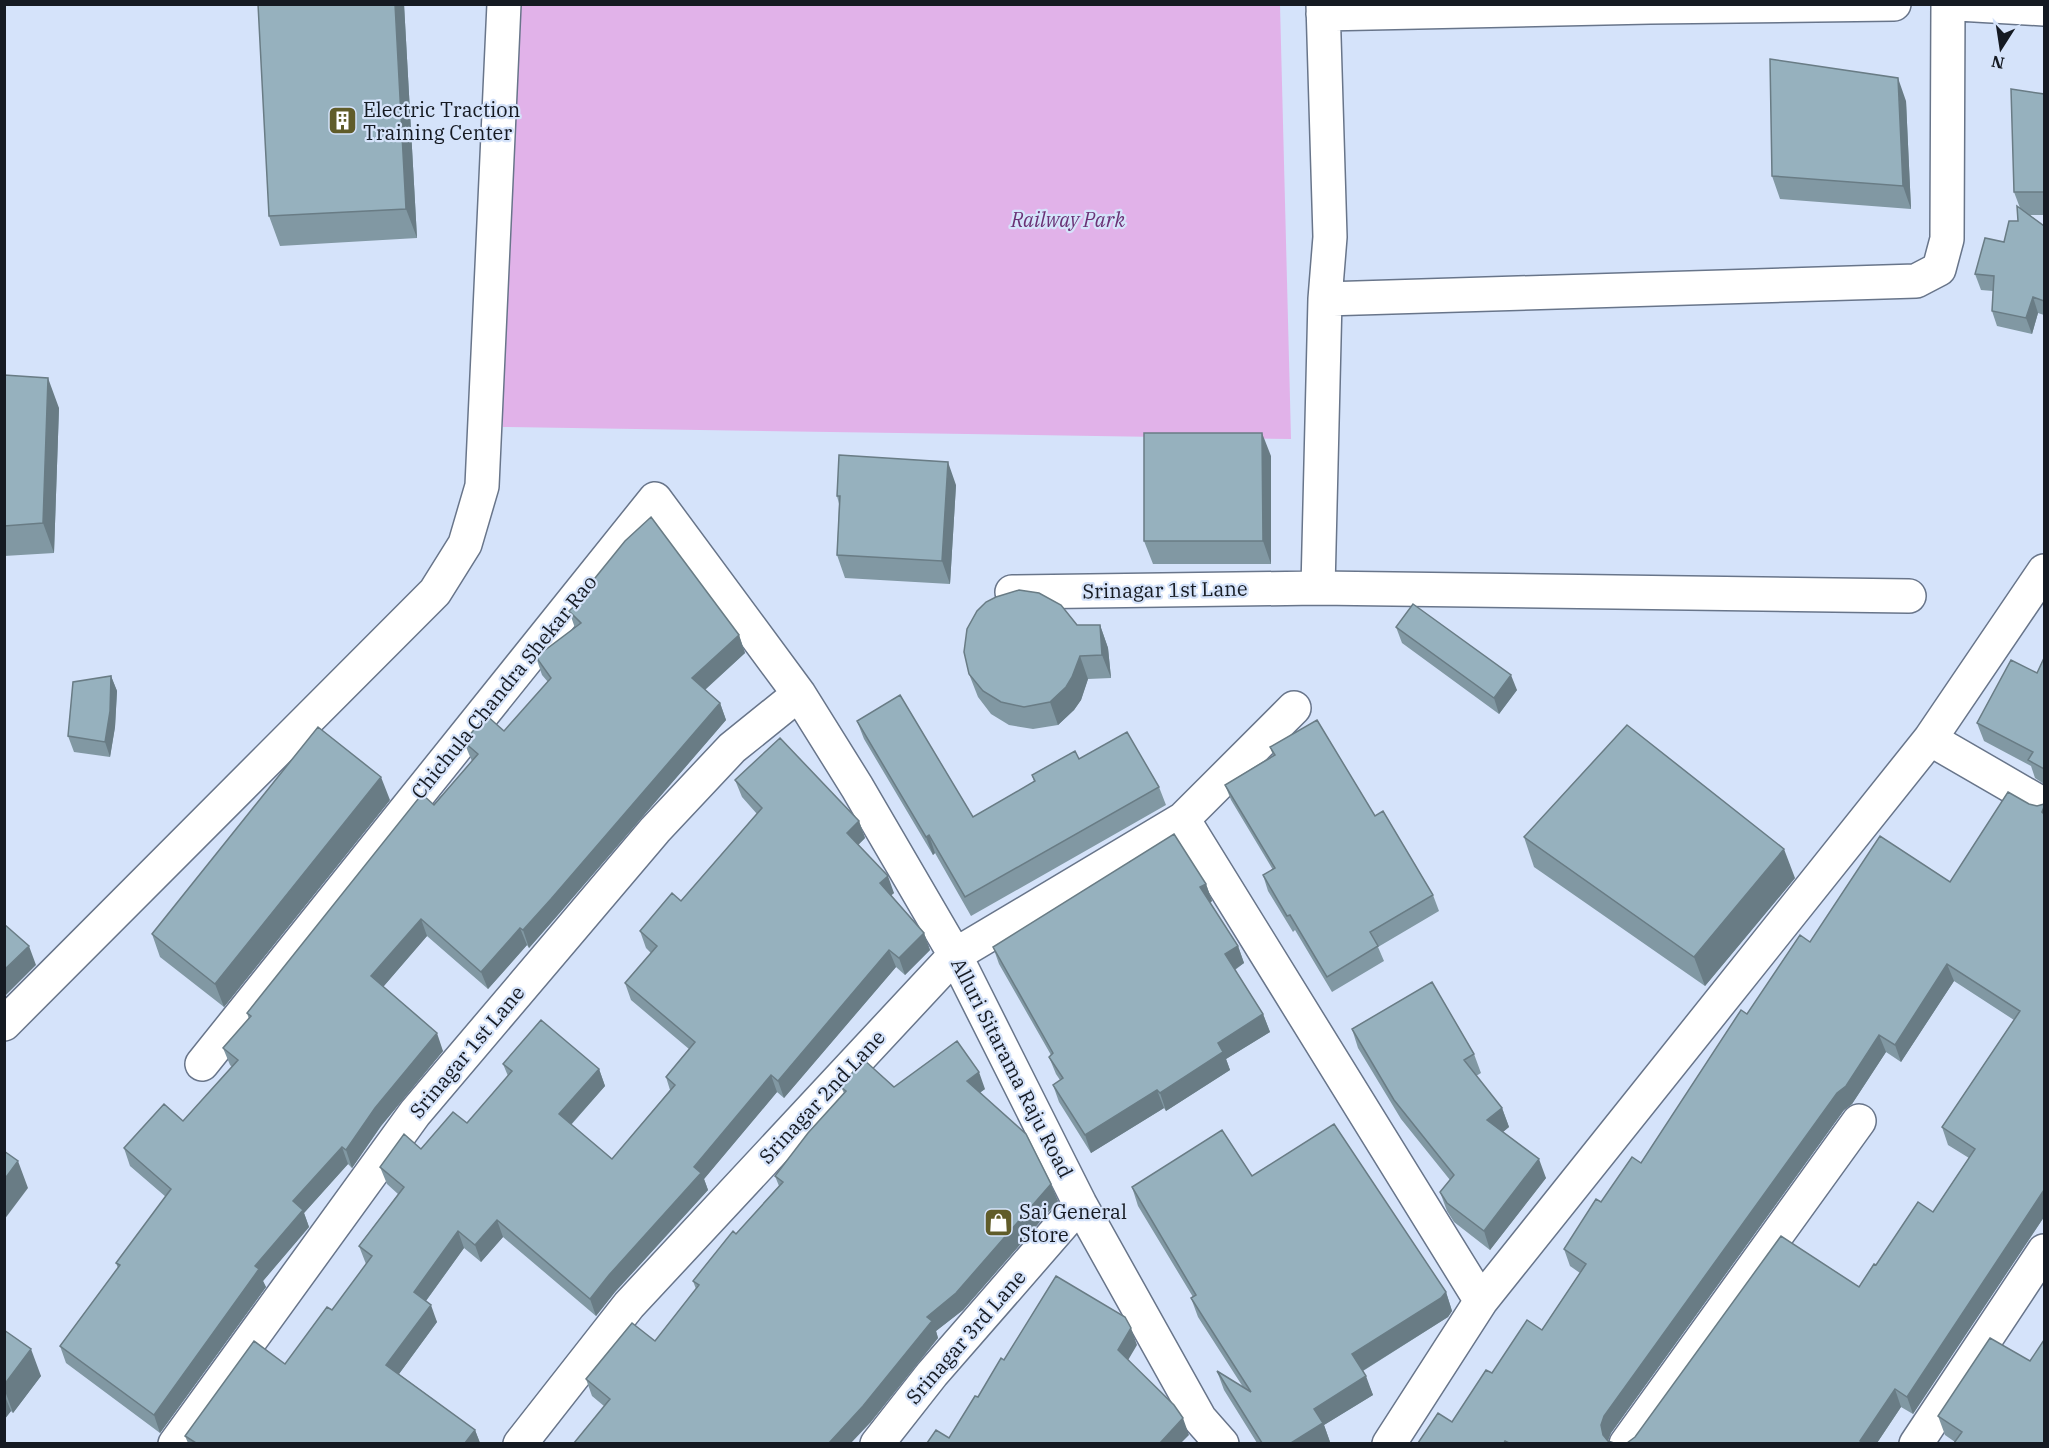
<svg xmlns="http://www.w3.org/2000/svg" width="2049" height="1448" font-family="'IBM Plex Serif',serif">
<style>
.green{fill:#e1b2e9}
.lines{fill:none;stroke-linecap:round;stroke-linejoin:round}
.minor-casing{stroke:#68758a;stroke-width:36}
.minor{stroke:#fff;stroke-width:33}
.wall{fill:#8198a3}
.shaded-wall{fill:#697c85}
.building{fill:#96b1be;stroke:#697c85;stroke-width:1.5}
.labels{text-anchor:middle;stroke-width:4.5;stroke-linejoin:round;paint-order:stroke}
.poi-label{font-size:20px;fill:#151a22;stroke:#d5e3fa;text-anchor:start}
.park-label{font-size:20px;font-style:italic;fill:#6a3175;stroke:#d5e3fa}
.street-label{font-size:20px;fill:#151a22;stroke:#d5e3fa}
</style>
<rect width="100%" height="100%" fill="#d5e3fa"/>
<!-- green -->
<path class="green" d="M505 5H1280L1291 439 503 427Z"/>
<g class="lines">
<defs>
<path id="minor" d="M1958 4 2044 9
M1323 14 1650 7 1894 4
M1325 299 1916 281 1939 269 1947 239 1948 4
M1318 588 1325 299 1330 237 1323 4
M1012 592 1318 588 1909 596
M1930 739 2044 805
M1183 819 1481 1301
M4 1024 435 592 465 544 482 486 504 4
M202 1064 655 499 799 694 857 787 955 955 1080 1204 1200 1419 1222 1444
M175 1444 415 1113 655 830 732 748 799 694
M520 1444 629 1305 955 955 1183 819 1294 708
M877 1444 932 1374 1080 1204
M1389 1444 1481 1301 1930 739 2044 571
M1626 1444 1859 1121
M1916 1444 2044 1251"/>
</defs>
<!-- minor casing -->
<use href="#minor" class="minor-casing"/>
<!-- minor -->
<use href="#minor" class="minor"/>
</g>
<!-- wall -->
<path class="wall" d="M404 4 417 238 280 246 269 216Z
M2044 94V215H2030L2044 226V315L2038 313 2032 334 1997 326 1992 311 1993 291 1981 290 1975 274 2004 242 2018 221 2020 208 2014 192Z
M1906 101 1911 209 1780 199 1772 176Z
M4 375 59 408 54 553 4 556Z
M1271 456V564H1153L1144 541Z
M956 485 950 584 845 578 837 555 839 504 837 496Z
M591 583 739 635 745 653 705 690 720 703 726 720 557 916 529 948 527 945 488 989 427 936 383 987 443 1051 381 1126 352 1168 348 1164 304 1213 309 1227 263 1281 266 1287 160 1433 66 1363 60 1346 118 1268 116 1263 166 1197 130 1166 124 1148 183 1121 232 1067 230 1065 223 1048 249 1019 247 1013 472 761 471 759 464 742 504 731 548 682 542 675 536 657 575 628 569 611 593 588Z
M1077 625H1100L1108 648 1111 678 1088 679 1081 700 1074 710 1058 725 1033 729 1009 725 991 714 978 697 969 674Z
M1396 627 1517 690 1499 714 1402 643Z
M2044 658V784L2035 778 2031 766 1984 741 1977 723 2037 673Z
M111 676 117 691 115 727 110 757 74 752 68 736Z
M857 721 973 817 1034 782 1032 775 1079 759 1159 787 1166 805 971 916 935 853 933 855 864 739Z
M1270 747 1375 816 1433 895 1439 911 1378 947 1384 961 1332 992 1295 930 1293 932 1268 891 1263 875 1273 870 1231 800 1225 785 1273 755Z
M735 780 859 821 865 838 858 845 894 893 891 895 924 933 930 950 905 975 896 967 784 1098 777 1092 704 1179 708 1190 615 1292 596 1316 503 1237 481 1262 464 1248 426 1301 437 1322 399 1374 475 1430 480 1443H188L185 1436 285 1364 332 1310 366 1264 359 1246 398 1194 387 1184 380 1167 421 1149 467 1123 508 1076 503 1064 599 1069 605 1086 571 1125 612 1159 670 1090 666 1077 689 1049 631 1000 625 983 651 953 646 948 640 931 681 901 757 814 742 797Z
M390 800 224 1007 160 957 152 934Z
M2029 804 2037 806 2044 804V1217L1913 1414 1901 1407 1877 1443 1859 1287 1876 1265 1933 1212 1969 1158 1948 1145 1942 1127 2014 1020 1954 981 1901 1062 1886 1052 1852 1104 1844 1110 1611 1433 1608 1441 1614 1443H1418L1452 1422 1492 1373 1542 1330 1580 1273 1570 1266 1564 1249 1601 1202 1641 1163 1747 1014 1810 942 1950 882Z
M1524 837 1795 878 1705 986 1534 867Z
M1206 884 1212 901 1210 903 1238 946 1244 963 1235 970 1263 1014 1270 1032 1226 1059 1230 1070 1166 1111 1164 1108 1091 1153 1059 1102 1053 1085 1060 1080 1056 1074 1049 1057 1051 1055 999 964 993 947Z
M1352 1029 1474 1054 1481 1073 1476 1076 1502 1108 1509 1127 1503 1132 1546 1178 1490 1250 1454 1222 1447 1211 1440 1192 1450 1180 1401 1119 1358 1048Z
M841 1087H894L985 1089 980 1092 1051 1184 1058 1201 963 1310 936 1331 938 1338 870 1423 604 1406 592 1396 586 1379 655 1341 696 1289 693 1281 779 1186 775 1176 844 1093Z
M1252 1176 1446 1292 1452 1311 1448 1317 1363 1371 1373 1395 1324 1425 1330 1442 1328 1443H1257L1224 1390 1217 1371 1243 1387 1198 1317 1191 1298 1193 1297 1138 1206 1132 1187Z
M4 1330 41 1376 13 1413 11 1411 4 1420Z
M2030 1361 2044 1443 1955 1442 1945 1435 1938 1416Z"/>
<!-- shaded-wall -->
<path class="shaded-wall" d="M395 4H404L417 238 406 209Z
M1898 78 1906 101 1911 209 1903 186Z
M2033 297 2038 313 2032 334 2026 318Z
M48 378 59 408 54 553 43 523Z
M1262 433 1271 456V564L1263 541Z
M948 462 956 485 950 584 942 561Z
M1100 625 1108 648 1111 678 1102 655Z
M739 635 745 653 698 696 692 678Z
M1080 656 1088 679 1081 700 1074 710 1058 725 1050 702Z
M1511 675 1517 690 1499 714 1494 698Z
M111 676 117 691 115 727 110 757 105 742Z
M720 703 726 720 557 916 529 948 523 930Z
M381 777 390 800 224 1007 215 984Z
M859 821 865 838 853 850 847 833Z
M929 835 935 853 933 855 926 837Z
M1784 849 1795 878 1705 986 1694 957Z
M888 876 894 893 886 900 880 883Z
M1206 884 1212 901 1207 905 1200 887Z
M421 919 427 936 377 994 371 976Z
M520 928 527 945 488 989 481 972Z
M924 933 930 950 905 975 899 958Z
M29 946 36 965 4 997V970Z
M1238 946 1244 963 1231 972 1225 954Z
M889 950 896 967 784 1098 778 1081Z
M1947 964 1954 981 1901 1062 1895 1045Z
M1263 1014 1270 1032 1226 1059 1230 1070 1166 1111 1160 1093 1218 1043Z
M437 1033 443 1051 381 1126 352 1168 346 1150 375 1108Z
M1879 1035 1886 1052 1852 1104 1844 1110 1611 1433 1607 1443 1603 1435 1601 1425 1604 1416Z
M599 1069 605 1086 565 1131 559 1114Z
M979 1072 985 1089 973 1098 967 1081Z
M771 1075 777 1092 704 1179 708 1190 615 1292 596 1316 590 1299 694 1167Z
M1157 1090 1164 1108 1091 1153 1085 1135Z
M1502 1108 1509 1127 1494 1139 1487 1120Z
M342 1147 348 1164 304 1213 309 1227 263 1281 266 1287 160 1433 154 1415 293 1201Z
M1539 1159 1546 1178 1490 1250 1484 1231Z
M18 1161 28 1188 4 1220V1180Z
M1051 1184 1058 1201 963 1310 936 1331 938 1338 870 1423 851 1443H829L927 1317Z
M2044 1190V1217L1913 1414 1907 1397Z
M497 1220 503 1237 481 1262 475 1245Z
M458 1231 464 1248 420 1309 414 1292Z
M1446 1292 1452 1311 1448 1317 1359 1373 1352 1354Z
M431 1305 437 1322 393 1382 386 1365Z
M1131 1328 1137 1345 1124 1367 1118 1350Z
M31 1349 41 1376 13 1413 4 1388V1385Z
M1366 1376 1373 1395 1324 1425 1330 1442 1328 1443H1291L1314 1409Z
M1895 1389 1901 1407 1877 1443H1861L1860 1441Z
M4 1394 11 1411 4 1420Z
M1183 1418 1189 1435 1181 1443H1160Z
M475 1430 480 1443H465Z"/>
<!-- building -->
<path class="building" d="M258 4H395L406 209 269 216Z
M1770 59 1898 78 1903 186 1772 176Z
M2011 89 2044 94V192H2014Z
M2017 206 2044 226V301L2033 297 2026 318 1992 311 1994 276 1975 274 1985 238 2004 242 2009 221H2018Z
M4 375 48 378 43 523 4 526Z
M1144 433H1262L1263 541H1144Z
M839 455 948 462 942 561 837 555 840 496H837Z
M651 517 739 635 692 678 720 703 551 899 523 930 520 928 481 972 421 919 371 976 437 1033 375 1108 346 1150 342 1147 293 1201 303 1210 255 1266 259 1269 154 1415 60 1346 120 1265 116 1263 171 1189 124 1148 164 1104 183 1121 238 1060 223 1048 251 1016 247 1013 422 794 434 805 478 754 464 742 486 715 504 731 551 678 536 657 581 623 569 611 595 587 591 583 625 541Z
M1019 590 1039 593 1061 605 1077 625H1100L1102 655 1080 656 1072 677 1066 687 1050 702 1024 707 1001 702 983 691 969 674 964 652 967 629 977 611 986 602 996 597Z
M1413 604 1511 675 1494 698 1396 627Z
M2044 658V769L2028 760 2033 752 1977 723 2011 660 2037 673Z
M111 676 110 711 105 742 68 736 73 682Z
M900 695 973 817 1035 781 1032 775 1075 751 1079 759 1127 732 1159 787 965 897 929 835 926 837 857 721Z
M1317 720 1375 816 1383 811 1433 895 1370 932 1378 946 1327 977 1290 915 1287 916 1263 875 1275 868 1225 785 1275 755 1270 747Z
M1627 725 1784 849 1694 957 1524 837Z
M318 727 381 777 215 984 152 934Z
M780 738 859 821 847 833 888 876 880 883 924 933 899 958 889 950 778 1081 771 1075 694 1167 701 1173 609 1275 590 1299 497 1220 475 1245 458 1231 414 1292 431 1305 386 1365 475 1430 465 1443H196L185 1436 254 1341 285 1364 327 1307 332 1310 372 1256 359 1246 404 1187 380 1167 404 1134 421 1149 453 1112 467 1123 512 1071 503 1064 541 1020 599 1069 559 1114 612 1159 675 1085 666 1077 695 1042 625 983 657 946 640 931 672 893 681 901 762 808 735 780Z
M2008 792 2029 804 2037 806 2044 804V807L2042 812 2044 814V1190L1907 1397 1895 1389 1860 1441 1865 1443H1627L1635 1437 1781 1236 1859 1287 1874 1264 1876 1265 1918 1202 1933 1212 1975 1149 1942 1127 2020 1011 1947 964 1895 1045 1879 1035 1846 1086 1837 1093 1604 1416 1601 1425 1603 1435 1608 1441 1614 1443H1509L1505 1441 1504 1443H1418L1438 1413 1452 1422 1486 1370 1492 1373 1527 1320 1542 1330 1586 1264 1564 1249 1596 1199 1601 1202 1632 1157 1641 1163 1741 1010 1747 1014 1800 935 1810 942 1880 836 1950 882Z
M1174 834 1206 884 1200 887 1238 946 1225 954 1263 1014 1218 1043 1223 1052 1160 1093 1157 1090 1085 1135 1053 1085 1063 1078 1049 1057 1053 1053 993 947Z
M4 924 29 946 4 970Z
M1432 982 1474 1054 1464 1060 1502 1108 1487 1120 1539 1159 1484 1231 1447 1203 1440 1192 1454 1175 1394 1100 1352 1029Z
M957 1041 979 1072 967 1081 1026 1134 1051 1184 956 1293 927 1317 932 1321 863 1406 829 1443H574L610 1399 586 1379 632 1323 655 1341 699 1285 693 1281 733 1231 736 1234 783 1182 775 1176 808 1133 846 1091 841 1087 863 1059 894 1087Z
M1334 1124 1446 1292 1441 1298 1352 1354 1366 1376 1314 1409 1323 1423 1291 1443H1262L1217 1371 1251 1392 1191 1298 1196 1295 1132 1187 1222 1130 1252 1176Z
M4 1151 18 1161 4 1180Z
M1056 1276 1125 1317 1131 1328 1118 1350 1174 1405 1183 1418 1160 1443H927L936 1430 949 1438 975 1396 978 1397 1001 1358 1004 1360Z
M4 1330 31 1349 4 1385Z
M1990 1338 2030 1361 2044 1340V1443H1954L1962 1432 1938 1416Z"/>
<!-- icons -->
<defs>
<symbol id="building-square" viewBox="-11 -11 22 22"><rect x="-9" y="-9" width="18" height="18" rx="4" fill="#605c29" stroke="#d5e3fa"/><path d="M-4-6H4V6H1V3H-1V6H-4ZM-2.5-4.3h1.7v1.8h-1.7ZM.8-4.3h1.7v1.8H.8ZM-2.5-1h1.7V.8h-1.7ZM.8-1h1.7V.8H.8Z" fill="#fff"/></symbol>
<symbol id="shop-square" viewBox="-11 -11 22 22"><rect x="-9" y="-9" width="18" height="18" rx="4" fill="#605c29" stroke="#d5e3fa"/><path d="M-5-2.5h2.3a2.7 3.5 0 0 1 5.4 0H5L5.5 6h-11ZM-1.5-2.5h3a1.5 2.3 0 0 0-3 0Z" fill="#fff"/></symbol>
</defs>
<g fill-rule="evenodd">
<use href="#building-square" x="326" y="104" width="33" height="33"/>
<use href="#shop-square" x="982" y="1206" width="33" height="33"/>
</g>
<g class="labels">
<!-- poi labels -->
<g class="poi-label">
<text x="363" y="117">Electric Traction<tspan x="363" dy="23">Training Center</tspan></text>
<text x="1019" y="1219">Sai General<tspan x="1019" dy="23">Store</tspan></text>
</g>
<!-- park labels -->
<g class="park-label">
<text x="1068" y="227">Railway Park</text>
</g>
<!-- street labels -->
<g class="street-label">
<text transform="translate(1165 590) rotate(-1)" y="7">Srinagar 1st Lane</text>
<text transform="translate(504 687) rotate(-51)" y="7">Chichula Chandra Shekar Rao</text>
<text transform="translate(467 1052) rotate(-50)" y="7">Srinagar 1st Lane</text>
<text transform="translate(1012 1068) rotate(63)" y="7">Alluri Sitarama Raju Road</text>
<text transform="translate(822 1097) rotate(-47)" y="7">Srinagar 2nd Lane</text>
<text transform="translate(966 1337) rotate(-49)" y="7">Srinagar 3rd Lane</text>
</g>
</g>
<!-- border -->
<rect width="2049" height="1448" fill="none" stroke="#151a22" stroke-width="12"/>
<!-- north arrow -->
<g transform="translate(2001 48) rotate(192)" stroke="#d5e3fa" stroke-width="4.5" paint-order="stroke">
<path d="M0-4.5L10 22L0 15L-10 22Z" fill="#151a22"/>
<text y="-9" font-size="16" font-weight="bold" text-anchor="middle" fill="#151a22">N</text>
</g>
</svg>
